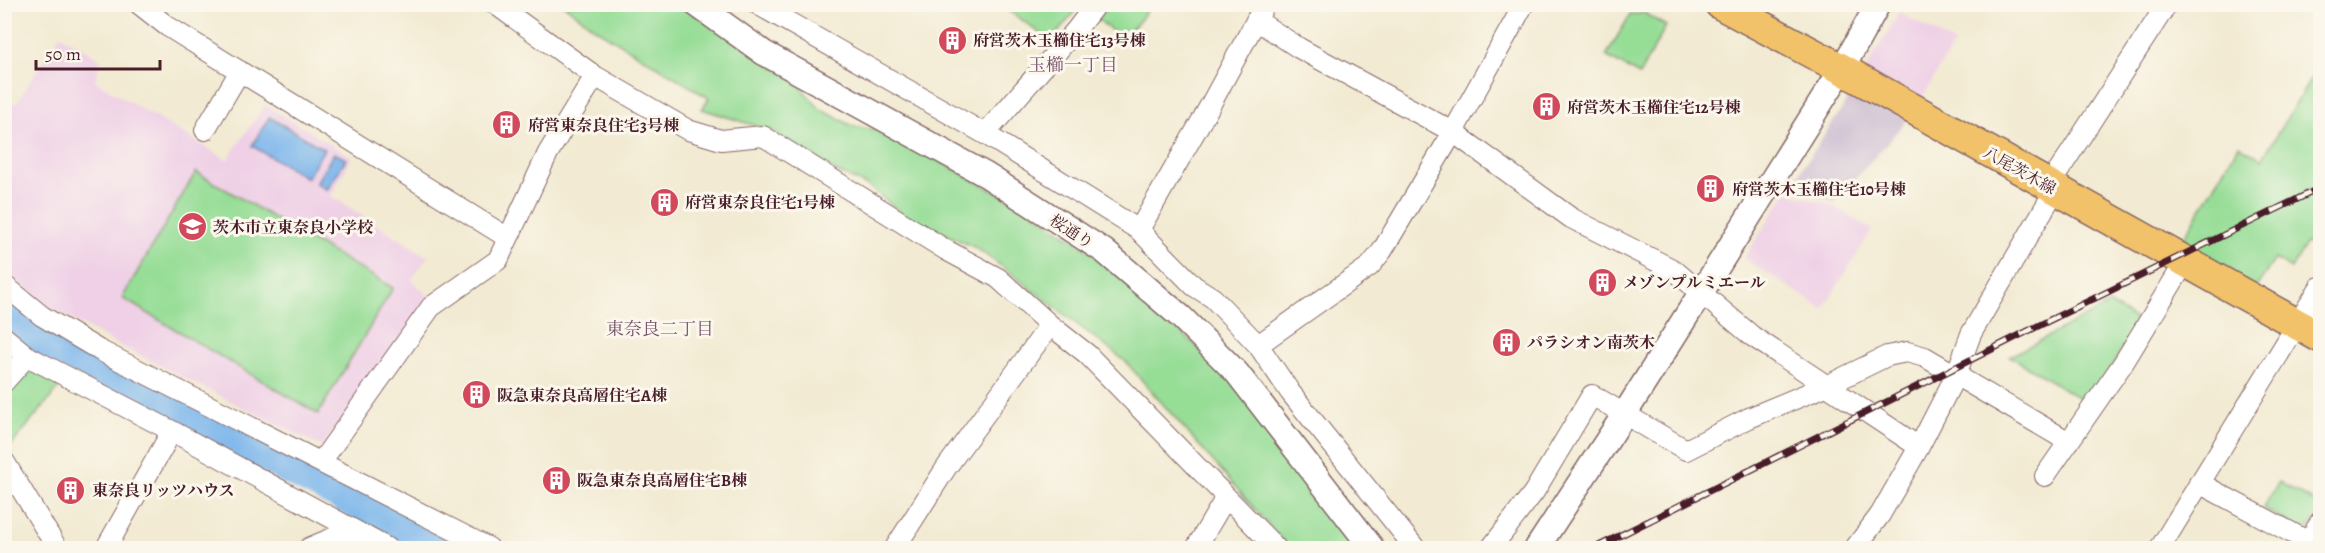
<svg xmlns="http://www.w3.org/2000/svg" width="2325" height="553" font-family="Alegreya,'Noto Serif JP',serif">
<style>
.built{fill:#efd0e6}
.industrial{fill:#cdbed2}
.green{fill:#96dd96;stroke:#707e60;stroke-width:1.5}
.water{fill:#7ab5eb;stroke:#626a8b;stroke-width:1.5}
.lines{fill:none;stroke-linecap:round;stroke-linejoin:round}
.river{stroke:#7ab5eb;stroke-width:30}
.minor-casing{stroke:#856665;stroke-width:22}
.tertiary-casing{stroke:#856665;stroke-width:27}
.primary-casing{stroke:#856665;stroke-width:33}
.minor{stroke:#fff;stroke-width:20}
.tertiary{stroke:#fff;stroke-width:24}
.primary{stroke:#f2c26a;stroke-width:30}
.rail-casing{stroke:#4a1f2b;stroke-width:7}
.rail{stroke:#fbf7ec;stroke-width:4.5;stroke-dasharray:14;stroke-linecap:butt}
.labels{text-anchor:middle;stroke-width:6;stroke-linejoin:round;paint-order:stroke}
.poi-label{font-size:16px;font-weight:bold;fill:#4a1f2b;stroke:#fbf7ec;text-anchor:start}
.street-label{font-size:16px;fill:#4a1f2b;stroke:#fbf7ec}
.neighbourhood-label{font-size:18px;fill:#77536d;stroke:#fbf7ec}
</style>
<rect width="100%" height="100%" fill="#fbf7ec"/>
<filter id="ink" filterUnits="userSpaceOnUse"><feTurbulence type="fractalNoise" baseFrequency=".0167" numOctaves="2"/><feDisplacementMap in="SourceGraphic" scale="12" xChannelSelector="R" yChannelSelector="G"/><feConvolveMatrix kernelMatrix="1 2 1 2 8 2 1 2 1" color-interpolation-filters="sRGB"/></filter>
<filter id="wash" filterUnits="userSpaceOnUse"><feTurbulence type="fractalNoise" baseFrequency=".008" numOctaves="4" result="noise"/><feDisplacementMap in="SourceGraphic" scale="24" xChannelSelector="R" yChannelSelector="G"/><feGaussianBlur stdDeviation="1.35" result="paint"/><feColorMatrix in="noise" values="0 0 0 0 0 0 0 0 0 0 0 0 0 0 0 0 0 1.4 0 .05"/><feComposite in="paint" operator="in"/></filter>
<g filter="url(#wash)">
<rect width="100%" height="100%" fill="#f2ead2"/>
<!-- built -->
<path class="built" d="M1899 12 1954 43 1920 102 1865 71Z
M60 35 101 59 95 81 227 160 265 105 352 157 331 196 428 257 411 280 433 300 322 447 107 339 48 306 5 270 4 98 16 104Z
M1787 192 1833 206 1872 230 1823 309 1744 258Z"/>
<!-- industrial -->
<path class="industrial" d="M1855 89 1908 119 1835 202 1790 187Z"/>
<!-- green -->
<path class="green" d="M564 5H681L795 81 820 109 852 126 884 131 1031 211 1095 254 1227 374 1360 548H1289L1125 361 1008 271 976 248 905 216 868 186 833 170 772 131 702 109 709 98 596 29Z
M1001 5H1080L1051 41Z
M1109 5V4L1150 5 1141 19 1123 39 1097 19Z
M1644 13 1666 26 1639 75 1606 56 1630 15Z
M2320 64V250L2307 242 2291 269 2275 259 2255 289 2184 248 2182 241 2239 145 2262 159Z
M196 172 393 288 318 414 122 298Z
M2110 304 2139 322 2089 404 2010 356Z
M34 370 61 385 9 448C4 439 1 404 5 395 10 383 22 374 34 370Z
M2279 482 2320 505V510L2309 529 2302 530 2263 508Z"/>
<!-- water -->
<path class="water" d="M269 117 324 149 307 178 252 146Z
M334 153 346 159 327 190 316 183Z"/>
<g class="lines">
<!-- river -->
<path class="river" d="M4 312 36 337 88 367 442 548"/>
</g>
</g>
<g filter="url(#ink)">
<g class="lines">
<defs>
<path id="minor" d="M139 4 167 26 508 238
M495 4 595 76 688 130 721 140 763 136 946 250 998 278 1050 325 1087 354 1276 548
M757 4 985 134 1139 230 1207 111 1265 4
M1256 20 1299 48 1453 132 1571 218 1674 270 1752 336 1919 447
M205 130 240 71
M985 134 1076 30 1096 4
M2049 186 2167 4
M1139 230 1194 286 1213 298 1258 345 1290 392 1415 548
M4 285 42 316 99 350 489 548
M4 337 27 356 172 431 387 548
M1258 345 1370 266 1382 251 1453 132 1524 4
M4 382 27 356
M4 461 57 548
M321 462 431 307 498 260 548 153 595 76
M2045 476 2124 362 2185 262
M2199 483 2320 548
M106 548 172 431
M309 548 352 530
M895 548 946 468 1050 325
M1196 548 1226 497
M1491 548 1534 492 1592 395 1686 450 1749 418 1828 385 1887 356 1907 352 1925 357 2069 442
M1855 548 1880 515 1919 447 1956 375 1971 334 2055 190
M2160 548 2320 287
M2305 548 2320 522"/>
<path id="tertiary" d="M696 4 764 53 986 175 1104 251 1181 317 1237 373 1372 548
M1537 548 1624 415 1842 69 1878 4"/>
<path id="primary" d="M1720 4 1842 69 2320 337"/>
</defs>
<!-- minor casing -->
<use href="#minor" class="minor-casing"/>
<!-- tertiary casing -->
<use href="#tertiary" class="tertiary-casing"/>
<!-- primary casing -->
<use href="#primary" class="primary-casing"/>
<!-- minor -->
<use href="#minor" class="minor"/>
<!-- tertiary -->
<use href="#tertiary" class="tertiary"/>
<!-- primary -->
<use href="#primary" class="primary"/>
<defs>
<path id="rail" d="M1595 548 2044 323 2320 188"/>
</defs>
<!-- rail casing -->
<use href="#rail" class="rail-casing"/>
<!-- rail -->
<use href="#rail" class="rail"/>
</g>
</g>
<!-- icons -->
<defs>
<symbol id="building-disc" viewBox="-11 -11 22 22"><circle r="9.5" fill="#d1495b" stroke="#fbf7ec"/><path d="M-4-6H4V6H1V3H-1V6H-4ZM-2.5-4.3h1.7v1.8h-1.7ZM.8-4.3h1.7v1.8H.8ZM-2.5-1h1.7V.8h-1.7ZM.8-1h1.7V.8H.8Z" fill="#fff"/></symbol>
<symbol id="school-disc" viewBox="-11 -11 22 22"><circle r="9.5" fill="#d1495b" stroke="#fbf7ec"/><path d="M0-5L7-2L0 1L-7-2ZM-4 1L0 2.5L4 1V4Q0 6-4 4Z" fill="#fff"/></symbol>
</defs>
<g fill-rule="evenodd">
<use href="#building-disc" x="936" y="24" width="33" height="33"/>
<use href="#building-disc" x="1530" y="90" width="33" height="33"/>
<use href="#building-disc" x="490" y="108" width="33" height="33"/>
<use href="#building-disc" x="1694" y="172" width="33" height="33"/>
<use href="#building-disc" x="648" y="186" width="33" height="33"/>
<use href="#school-disc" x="176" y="210" width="33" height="33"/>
<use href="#building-disc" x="1586" y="266" width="33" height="33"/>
<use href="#building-disc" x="1490" y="326" width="33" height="33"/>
<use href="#building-disc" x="460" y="378" width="33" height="33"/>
<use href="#building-disc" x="540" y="464" width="33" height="33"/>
<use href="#building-disc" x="54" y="474" width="33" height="33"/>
</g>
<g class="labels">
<!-- poi labels -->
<g class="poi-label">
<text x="973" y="46">府営茨木玉櫛住宅13号棟</text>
<text x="1567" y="113">府営茨木玉櫛住宅12号棟</text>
<text x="528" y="131">府営東奈良住宅3号棟</text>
<text x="1732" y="195">府営茨木玉櫛住宅10号棟</text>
<text x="685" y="208">府営東奈良住宅1号棟</text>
<text x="213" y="233">茨木市立東奈良小学校</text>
<text x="1623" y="288">メゾンプルミエール</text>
<text x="1527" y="348">パラシオン南茨木</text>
<text x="497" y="401">阪急東奈良高層住宅A棟</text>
<text x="577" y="486">阪急東奈良高層住宅B棟</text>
<text x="92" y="496">東奈良リッツハウス</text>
</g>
<!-- street labels -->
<g class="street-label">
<text transform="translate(2020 170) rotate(29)" y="6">八尾茨木線</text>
<text transform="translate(1072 231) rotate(33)" y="6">桜通り</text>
</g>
<!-- neighbourhood labels -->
<g class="neighbourhood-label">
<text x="1073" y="71">玉櫛一丁目</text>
<text x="660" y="335">東奈良二丁目</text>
</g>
</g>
<!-- margin -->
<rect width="2325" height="553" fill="none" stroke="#fbf7ec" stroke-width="24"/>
<!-- scale -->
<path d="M36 60v9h124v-9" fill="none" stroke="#4a1f2b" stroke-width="3"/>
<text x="45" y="60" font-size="18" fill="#4a1f2b" stroke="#fbf7ec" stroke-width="4.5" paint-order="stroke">50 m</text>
</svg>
